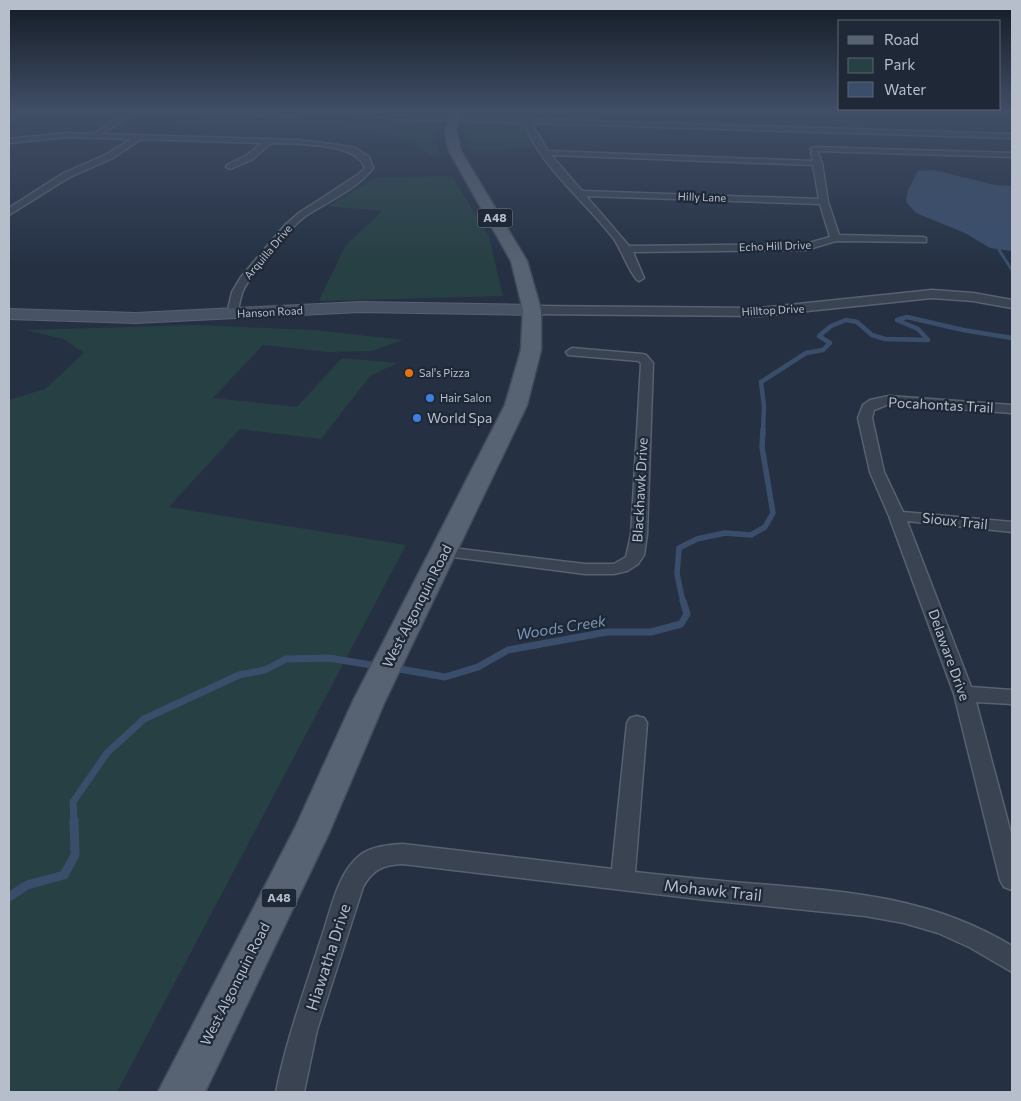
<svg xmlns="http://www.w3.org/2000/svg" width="1021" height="1101" font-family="Commissioner,sans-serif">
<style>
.green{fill:#274043}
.water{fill:#3a4e6c}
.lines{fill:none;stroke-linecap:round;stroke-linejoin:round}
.stream-far4{stroke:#3a4e6c;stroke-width:3}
.stream-far3{stroke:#3a4e6c;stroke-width:4.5}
.stream-far2{stroke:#3a4e6c;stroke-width:5.5}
.stream-far1{stroke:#3a4e6c;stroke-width:7}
.stream{stroke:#3a4e6c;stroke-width:9}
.minor-casing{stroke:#57616f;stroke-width:3}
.tertiary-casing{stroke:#57616f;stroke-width:3}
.secondary-casing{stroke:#57616f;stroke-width:2}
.primary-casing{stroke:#434c5b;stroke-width:3}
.minor{fill:#394352;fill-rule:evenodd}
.tertiary{fill:#394352;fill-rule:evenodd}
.secondary{fill:#475265;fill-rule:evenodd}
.primary{fill:#576272;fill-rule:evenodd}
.food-dot{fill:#e8710a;stroke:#1e2837;stroke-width:2}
.shop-dot{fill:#3f7fe0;stroke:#1e2837;stroke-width:2}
.labels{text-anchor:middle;stroke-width:4.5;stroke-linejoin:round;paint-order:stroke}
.far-street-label{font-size:11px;fill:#b6becc;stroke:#1e2837}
.far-poi-label{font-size:11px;fill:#b6becc;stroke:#1e2837;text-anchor:start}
.shield{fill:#1e2837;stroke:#88919f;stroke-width:1}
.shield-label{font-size:12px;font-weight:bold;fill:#b6becc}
.street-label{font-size:14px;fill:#b6becc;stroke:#1e2837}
.poi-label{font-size:14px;fill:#b6becc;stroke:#1e2837;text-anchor:start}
.water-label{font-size:15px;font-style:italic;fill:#7c94b4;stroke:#1e2837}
.near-street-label{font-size:16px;fill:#b6becc;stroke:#1e2837}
</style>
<rect width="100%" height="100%" fill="#253143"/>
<!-- green -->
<path class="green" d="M178 111H340L387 120 439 122 434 140 441 156H429L421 147 383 134 344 127 169 123Z
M470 120 522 122 536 147 471 151 466 141 463 122Z
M452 176 489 237 503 296 319 301 345 246 382 211 328 206 375 178Z
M196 325 315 330 403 340 371 351 328 352 263 345 213 398 297 407 342 358 397 363 370 376 321 439 240 429 169 507 406 545 117 1092H9V400L45 389 84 353 63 339 26 330Z"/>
<!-- water -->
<path class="water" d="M205 111H276L299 117 286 119 208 116 203 115Z
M934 170 995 185 1012 186V251L990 248 965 233 916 213 906 202 908 190 918 171Z"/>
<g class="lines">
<!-- stream-far4 -->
<path class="stream-far4" d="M1001 244 999 250 1012 270"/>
<!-- stream-far3 -->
<path class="stream-far3" d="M763 431 764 406 761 382 806 353 823 350 830 343 819 336 831 326 846 320 857 322 872 335 885 339 928 340 918 329 897 320 907 317 963 330 1012 338"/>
<!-- stream-far2 -->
<path class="stream-far2" d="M683 602 677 574 679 548 697 539 725 533 751 535 765 527 773 513 762 447 763 430"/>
<!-- stream-far1 -->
<path class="stream-far1" d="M394 668 445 677 478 667 508 650 607 632H651L681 624 687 614 683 601
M74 821 73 802 107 753 144 719 239 675 265 670 286 659 329 658 377 666"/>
<!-- stream -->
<path class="stream" d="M9 897 27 885 64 875 75 855 74 820"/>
<defs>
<path id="minor" d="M125 111H132L124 120 102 134 297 140 338 145 355 148 369 157 373 168C357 189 329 201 307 215 290 227 251 272 243 291 240 298 239 307 237 314L232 317 227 314 232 292 241 277 285 225 299 213 359 174 365 168C357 142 294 144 271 143L253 159 230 169 226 167 227 165 247 155 262 143 141 139 113 158 68 178 9 215V208L62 174 107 154 131 139 66 137 9 143V139L66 133 93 134 120 118Z
M355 111 391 115 1012 134V138L531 123 548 151 813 161 811 153 814 151 810 149 814 147 1012 153V157L817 151 822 163 828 202 839 235 923 237 926 238V242L836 241 806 250 633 252 644 278 639 281C633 280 620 247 614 239 586 202 540 166 524 123L391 119ZM551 155 813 165 819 199 582 191ZM586 196 820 204 830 237 805 244 629 246Z
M572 348 642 354 646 355 653 363 647 535 644 555 638 564 627 571 614 574H585L438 555 436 552 444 547 585 564H614L626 557 631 535 641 364 639 361 568 355 566 352Z
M889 396 1012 405V413L889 404 874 410 872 418 884 472 903 512 1012 522V532L907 521 971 687 1012 690V704L976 702 1012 837V890L1004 887 1000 880 954 694 889 516 870 472 858 418 863 405 870 400Z
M637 716 644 718 647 723 635 872C672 876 709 880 745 883 841 891 928 895 1012 946V972L969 947 938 933 904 923 865 916 707 900 403 864C383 865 373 869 363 887L317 1030 304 1092H276C286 1041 304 992 320 942 330 915 336 875 359 856 371 846 389 845 403 844L612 869 627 723 630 718Z"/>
<path id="tertiary" d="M932 290 973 293 1012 300V308L973 301 932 298 759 316 532 314 525 310 532 306 759 308Z"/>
<path id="secondary" d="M360 302 532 305 540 310 532 315 360 312 136 323 9 319V309L136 313Z"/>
<path id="primary" d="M451 111H461L456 131 461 151 527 261 541 310V350L527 405 385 701 329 833 205 1092H158L295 828 353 701 505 405 521 350 523 310 511 261 449 151 445 131Z"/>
</defs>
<!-- minor casing -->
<use href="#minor" class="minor-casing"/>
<!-- tertiary casing -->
<use href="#tertiary" class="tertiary-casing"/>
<!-- secondary casing -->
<use href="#secondary" class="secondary-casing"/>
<!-- primary casing -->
<use href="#primary" class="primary-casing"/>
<!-- minor -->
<use href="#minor" class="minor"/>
<!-- tertiary -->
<use href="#tertiary" class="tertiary"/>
<!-- secondary -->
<use href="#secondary" class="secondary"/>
<!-- primary -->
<use href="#primary" class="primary"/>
</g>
<!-- sky -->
<linearGradient id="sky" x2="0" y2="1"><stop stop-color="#141b25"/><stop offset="0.42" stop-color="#404e66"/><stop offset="1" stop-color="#404e66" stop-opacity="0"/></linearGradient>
<rect width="1021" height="265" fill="url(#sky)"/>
<!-- markers -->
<circle class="food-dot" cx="409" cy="373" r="5"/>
<g class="shop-dot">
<circle cx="430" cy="398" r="5"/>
<circle cx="417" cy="418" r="5"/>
</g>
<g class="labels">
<!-- far-street labels -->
<g class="far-street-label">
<text transform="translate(702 197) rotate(2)" y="4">Hilly Lane</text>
<text transform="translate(775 246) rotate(-2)" y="4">Echo Hill Drive</text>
<text transform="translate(268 252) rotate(-50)" y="4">Arquilla Drive</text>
<text transform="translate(773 310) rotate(-3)" y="4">Hilltop Drive</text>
<text transform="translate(270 312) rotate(-3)" y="4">Hanson Road</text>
</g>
<!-- far-poi labels -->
<g class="far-poi-label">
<text x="419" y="377">Sal's Pizza</text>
<text x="440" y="402">Hair Salon</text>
</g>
<!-- shield labels -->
<g class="shield">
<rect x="477.5" y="208.5" width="35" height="19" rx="4"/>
<rect x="261.5" y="888.5" width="35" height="19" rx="4"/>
</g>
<g class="shield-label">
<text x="495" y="222">A48</text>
<text x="279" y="902">A48</text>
</g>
<!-- street labels -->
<g class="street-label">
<text transform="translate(941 405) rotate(3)" y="5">Pocahontas Trail</text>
<text transform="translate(640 490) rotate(-87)" y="5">Blackhawk Drive</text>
<text transform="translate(955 521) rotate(6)" y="5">Sioux Trail</text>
<text transform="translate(417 606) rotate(-63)" y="5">West Algonquin Road</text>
<text transform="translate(949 655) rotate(70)" y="5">Delaware Drive</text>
<text transform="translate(235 984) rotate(-63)" y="5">West Algonquin Road</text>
</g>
<!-- poi labels -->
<g class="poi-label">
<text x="427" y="423">World Spa</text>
</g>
<!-- water labels -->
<g class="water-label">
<text transform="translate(561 628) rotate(-9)" y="5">Woods Creek</text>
</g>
<!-- near-street labels -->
<g class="near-street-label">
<text transform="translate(713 890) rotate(6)" y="6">Mohawk Trail</text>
<text transform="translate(328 957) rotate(-72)" y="6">Hiawatha Drive</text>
</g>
</g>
<!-- border -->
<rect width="1021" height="1101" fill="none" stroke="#b6becc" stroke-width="20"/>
<!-- legend -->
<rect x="838" y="20" width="162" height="90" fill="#1e2837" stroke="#5b6473"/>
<rect x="848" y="36" width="25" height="8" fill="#576272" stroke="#5b6473"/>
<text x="884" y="45" font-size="15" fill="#b6becc">Road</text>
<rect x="848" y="58" width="25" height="15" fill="#274043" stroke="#5b6473"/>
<text x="884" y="70" font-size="15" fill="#b6becc">Park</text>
<rect x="848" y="82" width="25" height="15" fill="#3a4e6c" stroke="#5b6473"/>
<text x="884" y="95" font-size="15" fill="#b6becc">Water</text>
</svg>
